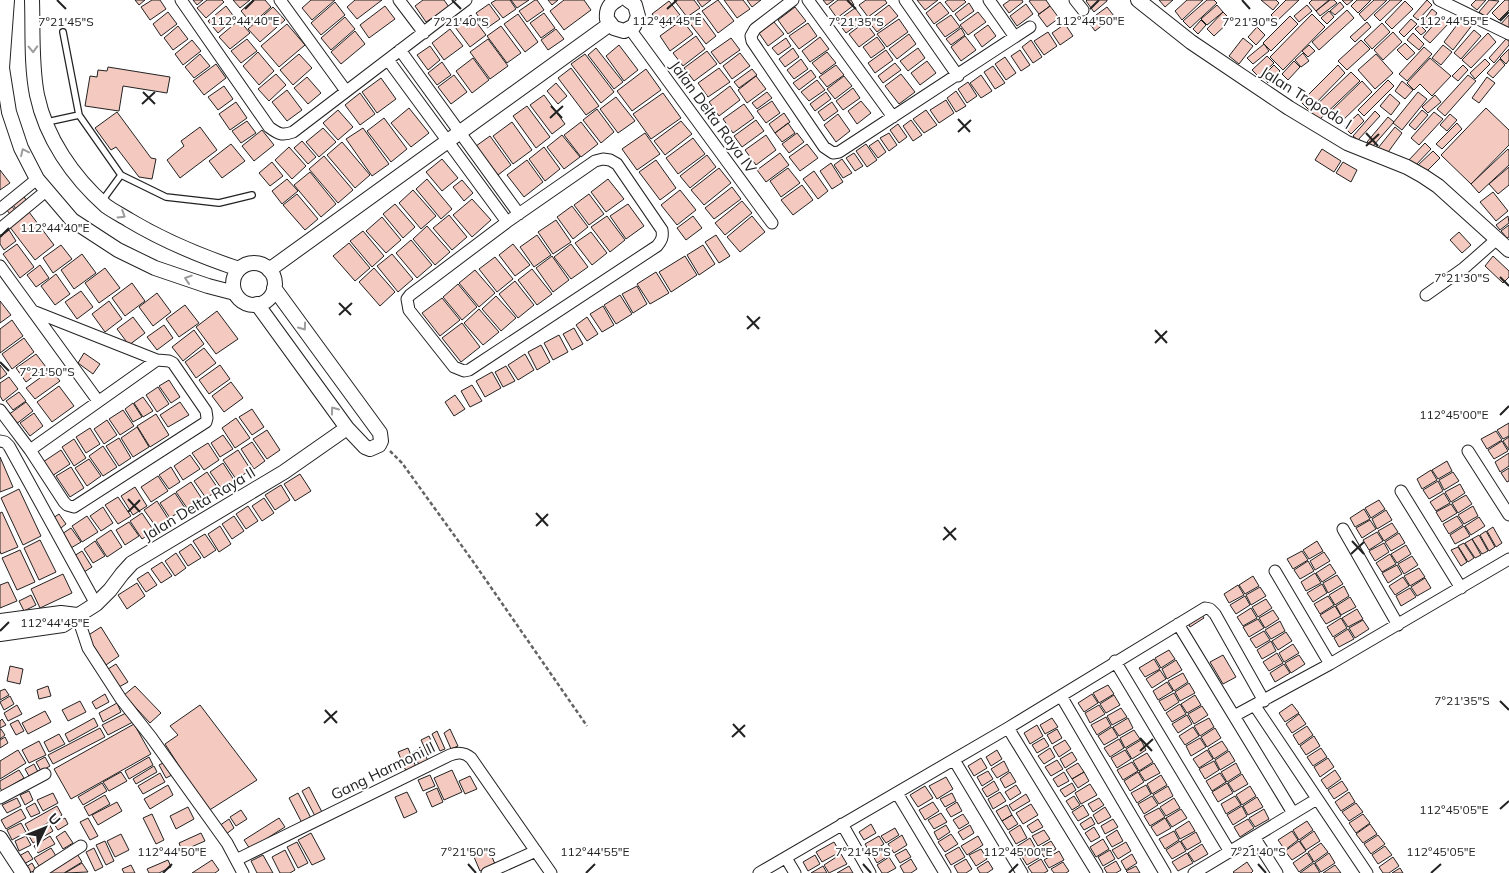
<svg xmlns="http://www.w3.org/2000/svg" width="1509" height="873" font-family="Mulish,sans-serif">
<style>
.building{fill:#f3c9c0;stroke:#222}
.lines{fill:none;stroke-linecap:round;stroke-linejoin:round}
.service-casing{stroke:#222;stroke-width:8}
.minor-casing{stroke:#222;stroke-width:13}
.tertiary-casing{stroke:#222;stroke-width:16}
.path{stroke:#646464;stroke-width:2.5;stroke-dasharray:4 2.5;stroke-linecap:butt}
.service{stroke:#fff;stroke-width:5.5}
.minor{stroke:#fff;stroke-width:11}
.tertiary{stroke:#fff;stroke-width:14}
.oneway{stroke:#9c9c9c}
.ticks{fill:none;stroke:#222;stroke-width:2}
.labels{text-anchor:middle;stroke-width:4;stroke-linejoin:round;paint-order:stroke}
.street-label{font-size:15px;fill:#222;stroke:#fff}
.ticks-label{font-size:12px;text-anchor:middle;fill:#222;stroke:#fff;stroke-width:4;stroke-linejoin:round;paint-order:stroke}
</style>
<rect width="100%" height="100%" fill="#fff"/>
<!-- building -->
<path class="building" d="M135 0H145L139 5Z
M152 0H160L166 9 150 20 141 7Z
M193 0H203L197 5Z
M207 0H222L224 2 206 18 197 8Z
M233 0H250L240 8Z
M253 0H265L271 7 252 24 241 11Z
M311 0H335L312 20 302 8Z
M355 0H382L357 19 347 7Z
M423 0H444L449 7 426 22 415 6Z
M496 0H510L516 9 503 18 491 3Z
M511 0H529L517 8Z
M535 0H537L544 10 527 22 519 11Z
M548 0H558L552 5Z
M564 0H584L591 10 564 30 550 11Z
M674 0H694L700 8 687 17Z
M697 0H711L702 7Z
M718 0 734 21 718 33 702 11Z
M724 0H743L750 9 737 18Z
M747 0H761L752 7Z
M823 0H834L827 5Z
M838 0H851L854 5 837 18 829 7Z
M866 0H885L887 3 868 17 859 5Z
M917 0H938L925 10Z
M948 0H964L966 2 953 12 945 2Z
M1010 0H1022L1023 2 1009 13 1003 5Z
M1031 0H1046L1050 6 1039 14 1029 1Z
M1087 0H1107V1L1094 12 1086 1Z
M1159 0H1173L1165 7Z
M1187 0H1203L1182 20 1175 11Z
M1207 0H1214L1217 3 1190 28 1183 21Z
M1261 0H1276L1279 3 1273 10Z
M1286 0H1299L1277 21 1271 15Z
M1312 0H1329L1316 11 1309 3Z
M1330 0H1334L1337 3 1320 16 1316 11Z
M1342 0H1353L1347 5Z
M1357 0H1371L1358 13 1351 6Z
M1374 0H1387L1365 21 1359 14Z
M1390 0H1402L1380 21 1374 15Z
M1427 0 1432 5 1418 20 1413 16Z
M1476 0H1486L1477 10 1471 5Z
M1489 0 1499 1 1485 17 1479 12Z
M1505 0H1509V10L1499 20 1492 13Z
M669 1 680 15 663 28 652 14Z
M1405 1 1413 9 1392 29 1385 22Z
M335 2 345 15 321 35 311 23Z
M940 2 949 13 934 24 926 13Z
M1340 2 1344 7 1335 15 1330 11Z
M969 3 974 11 960 21 955 14Z
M489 4 500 19 487 28 476 13Z
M1026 4 1033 14 1017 26 1010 16Z
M889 5 898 16 877 32 868 21Z
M1217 5 1223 12 1207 25 1201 19Z
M1307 5 1312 11 1299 22 1294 16Z
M226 6 235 18 218 33 208 21Z
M385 6 395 19 369 38 360 25Z
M1050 6 1059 18 1047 27 1038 15Z
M273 7 285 20 260 42 248 29Z
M795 7 806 21 788 34 778 20Z
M1107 7 1114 16 1095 31 1088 21Z
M855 8 864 20 846 33 837 21Z
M1432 9 1437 13 1427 28 1421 24Z
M1347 10 1354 18 1319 50 1312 42Z
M1329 11 1334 17 1327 24 1321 18Z
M168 12 177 24 161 36 153 24Z
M978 12 986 22 968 35 960 25Z
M1223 12 1231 20 1214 36 1207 29Z
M544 13 555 28 541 38 530 23Z
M699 13 716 36 706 44 688 21Z
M518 14 538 42 525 52 504 24Z
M1312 14 1325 27 1283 70 1270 57Z
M471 15 486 35 470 47 455 27Z
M951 15 960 27 945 37 936 25Z
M1509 15V30L1500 25Z
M1290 16 1298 24 1271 51 1263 43Z
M1441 16 1449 23 1430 43 1423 37Z
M345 17 355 29 331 50 321 38Z
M1463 17 1473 24 1453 50 1444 42Z
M899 19 908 32 887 47 877 34Z
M1411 19 1417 24 1404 37 1399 32Z
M239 20 250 33 230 49 219 37Z
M682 20 693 34 670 51 660 36Z
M1201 20 1206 25 1198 34 1193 29Z
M774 22 784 34 768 46 759 33Z
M865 22 875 35 859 47 849 34Z
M1367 22 1371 27 1355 42 1350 37Z
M808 23 817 36 799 49 789 36Z
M1382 23 1390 32 1372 49 1364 40Z
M287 24 305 45 279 67 261 46Z
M1065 24 1073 36 1060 45 1052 33Z
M988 25 996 36 982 47 974 35Z
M1420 25 1426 31 1421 35 1415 29Z
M178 26 188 39 173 50 164 38Z
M501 26 521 53 507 63 487 36Z
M1257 27 1265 35 1256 45 1248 37Z
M961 28 965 35 951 45 946 39Z
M450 29 463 46 444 60 432 43Z
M556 29 564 39 548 50 541 40Z
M1474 30 1481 36 1461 59 1454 53Z
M355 31 365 44 341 64 331 52Z
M1048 32 1057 46 1044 55 1034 41Z
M1393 32 1402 42 1383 60 1374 50Z
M1413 33 1424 44 1419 50 1407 40Z
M1488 33 1496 42 1471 68 1462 60Z
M909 34 916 44 897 59 889 49Z
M696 36 705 49 683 66 673 53Z
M965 36 976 50 961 61 951 47Z
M820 37 829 49 810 62 802 51Z
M877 37 885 48 871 58 863 47Z
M731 38 740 50 720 64 711 52Z
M786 38 791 46 778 55 772 48Z
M1243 38 1253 46 1239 64 1229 56Z
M247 39 257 51 241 63 231 51Z
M488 39 508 66 490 79 470 52Z
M1506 39 1509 41V45L1494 63 1489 58Z
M192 40 201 51 183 65 175 54Z
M1031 40 1042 57 1033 63 1022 47Z
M1361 40 1370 49 1347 70 1338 61Z
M1405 43 1415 53 1407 60 1397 50Z
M1264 44 1269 51 1253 64 1247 58Z
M619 45 638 70 624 81 606 56Z
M1309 45 1315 51 1308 57 1302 51Z
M1443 45 1452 52 1441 65 1432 58Z
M430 46 440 60 428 70 417 55Z
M1424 47 1432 54 1407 81 1399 74Z
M596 48 623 82 614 89 588 55Z
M793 48 799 57 785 67 779 59Z
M918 48 925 58 908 71 900 61Z
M1509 49V60L1506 64 1500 58Z
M886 50 893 60 875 73 868 63Z
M1020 50 1030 65 1021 71 1011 56Z
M707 51 717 64 694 81 684 68Z
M258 52 274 71 259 85 243 66Z
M827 52 836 63 821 74 812 63Z
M740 53 750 66 732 79 723 66Z
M1303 53 1309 61 1301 67 1295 60Z
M200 54 210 66 194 78 185 67Z
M299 54 312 68 293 85 280 70Z
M585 54 614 92 601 103 571 64Z
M1376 54 1393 73 1375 89 1358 70Z
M1267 56 1274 63 1259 77 1252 70Z
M1005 57 1016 73 1006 80 995 64Z
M473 58 489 80 472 93 456 71Z
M1430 58 1451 76 1432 96 1420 84 1414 90 1407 83Z
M801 59 808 69 794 79 787 70Z
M1485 59 1490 64 1475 79 1470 73Z
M1500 59 1505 65 1493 78 1487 73Z
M927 61 936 73 920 85 911 73Z
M1294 61 1300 67 1288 80 1282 74Z
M442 62 451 75 437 85 428 73Z
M895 63 901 70 883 83 878 76Z
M216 64 226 78 204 95 193 81Z
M836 65 844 75 827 87 819 77Z
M1274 65 1280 71 1268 83 1262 77Z
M1338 65 1345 73 1309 110 1301 102Z
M1463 65 1468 70 1458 81 1452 76Z
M993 66 1005 83 995 89 984 72Z
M108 67 170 77 167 93 123 86 119 111 85 106 90 76 97 77 98 70 107 71Z
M571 68 599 106 586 115 558 78Z
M719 68 730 82 708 97 698 83Z
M646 69 661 90 632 111 617 91Z
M752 69 757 75 739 88 734 82Z
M811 70 816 77 799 90 793 83Z
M1351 72 1360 81 1319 120 1310 111Z
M276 74 286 85 269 101 258 89Z
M901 74 915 92 899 104 885 86Z
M454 75 467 92 451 104 438 87Z
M981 75 992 91 981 98 970 83Z
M1468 75 1476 81 1445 116 1437 109Z
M756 76 766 89 747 103 738 90Z
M844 76 852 86 835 99 827 89Z
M307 77 321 93 308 104 294 88Z
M1487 77 1495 83 1479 103 1472 98Z
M381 78 396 99 377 113 362 92Z
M817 80 825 90 809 101 801 92Z
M1388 80 1394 86 1364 116 1358 110Z
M1362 81 1372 92 1340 123 1330 112Z
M1402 81 1413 90 1405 99 1395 91Z
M968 82 977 96 967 103 958 89Z
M556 83 567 96 558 104 547 91Z
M224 86 233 99 218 110 208 97Z
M730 86 740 100 719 116 709 102Z
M853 88 860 98 843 110 836 101Z
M287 90 302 110 287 121 272 102Z
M956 91 966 106 956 112 947 98Z
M767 92 772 98 757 109 752 103Z
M826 92 831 99 815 111 810 104Z
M1418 92 1427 99 1402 130 1393 123Z
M360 93 375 114 360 125 345 105Z
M663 93 681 118 651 139 633 114Z
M1390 94 1400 103 1391 115 1380 106Z
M544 95 565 124 552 134 530 105Z
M1435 95 1441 102 1428 113 1422 107Z
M616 97 635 121 618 133 600 109Z
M946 100 954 113 939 123 930 110Z
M772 101 780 113 766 123 757 111Z
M861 101 871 113 857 124 848 111Z
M236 102 247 118 230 130 219 114Z
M832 102 838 111 824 121 818 112Z
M744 104 754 118 733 133 723 119Z
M527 106 550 137 536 148 513 116Z
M409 108 429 133 411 147 391 123Z
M1486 108 1509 130V145L1471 184 1441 155Z
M597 109 614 132 601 143 583 120Z
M338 110 353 127 338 140 323 123Z
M926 110 937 125 924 133 913 119Z
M1422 110 1428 115 1415 130 1409 125Z
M1375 111 1380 116 1358 140 1353 136Z
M117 112 151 158 156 159 152 179 139 177 116 147 111 150 95 128Z
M1434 112 1443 119 1419 145 1411 138Z
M784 113 790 122 775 133 769 124Z
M838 114 850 131 836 142 824 125Z
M1358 114 1364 121 1351 134 1344 127Z
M1450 114 1457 120 1447 131 1440 125Z
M1388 117 1394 122 1373 146 1367 142Z
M384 118 407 149 391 162 367 131Z
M756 120 764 131 742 147 734 136Z
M911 120 922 135 913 141 903 126Z
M247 121 256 133 241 143 232 131Z
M681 121 692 134 665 155 654 141Z
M512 122 532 150 513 164 493 136Z
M581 122 598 144 581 157 564 135Z
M788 123 795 133 782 142 775 133Z
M1457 123 1462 129 1442 149 1436 144Z
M898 124 907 137 899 143 890 130Z
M200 127 217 150 180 178 167 160 184 146 181 141Z
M1395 127 1402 133 1386 155 1378 148Z
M323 128 336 142 319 157 306 142Z
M363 128 389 164 372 176 346 139Z
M262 130 274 145 254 161 242 146Z
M645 133 660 154 637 170 622 149Z
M797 133 804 142 789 153 782 144Z
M889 133 897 145 889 151 880 138Z
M562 135 580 157 564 169 547 147Z
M766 135 776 150 756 165 745 150Z
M490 136 511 165 498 175 476 146Z
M693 138 705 154 678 174 666 158Z
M878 140 886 152 878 158 869 146Z
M302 141 316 157 308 164 294 148Z
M342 142 370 175 355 188 327 155Z
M1425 143 1431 149 1414 167 1408 161Z
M231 144 245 161 222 178 209 161Z
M807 144 818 158 800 171 789 157Z
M866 144 877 160 867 167 856 151Z
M289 147 306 166 292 179 275 160Z
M544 147 560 169 545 181 529 159Z
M1322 149 1341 161 1334 172 1315 160Z
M1508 149 1509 151V165L1479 193 1471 184Z
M1433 151 1440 158 1425 173 1417 166Z
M780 153 789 165 766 182 757 170Z
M854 153 863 166 855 171 846 158Z
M707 155 716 167 690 188 680 176Z
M324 156 353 190 338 203 309 169Z
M442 159 458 178 442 191 426 172Z
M842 159 852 173 843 178 834 165Z
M527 160 543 182 524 197 507 175Z
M656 160 676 188 660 200 639 172Z
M272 162 283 176 270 186 259 173Z
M1343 162 1357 170 1351 182 1336 173Z
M831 163 843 182 832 189 820 171Z
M1509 167V185L1498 194 1489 184Z
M719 168 731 183 704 205 691 190Z
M788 168 800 183 781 197 770 181Z
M0 170 10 183 0 190Z
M814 171 828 191 818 199 803 179Z
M310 172 336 204 321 217 294 185Z
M287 179 298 191 282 204 272 191Z
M427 179 452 209 441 219 416 189Z
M608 179 624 199 606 212 591 192Z
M462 180 473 193 464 201 453 187Z
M802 185 813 200 793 215 781 200Z
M732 187 741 199 714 219 705 208Z
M413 190 436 216 421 229 399 203Z
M680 190 696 210 677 225 661 205Z
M1493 192 1508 211 1496 221 1480 202Z
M22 194 27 201 16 209 11 202Z
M297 194 318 219 305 230 283 205Z
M589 194 604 214 589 225 574 205Z
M472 199 491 220 472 237 453 215Z
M742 201 752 213 725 235 715 223Z
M10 204 15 210 10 214 5 208Z
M395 204 415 227 403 238 383 214Z
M628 204 644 226 626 239 610 216Z
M572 206 588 227 573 239 557 217Z
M29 212 54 245 35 260 9 226Z
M449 215 467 237 452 250 433 228Z
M607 216 625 240 610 252 591 227Z
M693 216 702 228 686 240 677 228Z
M752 216 765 232 740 252 727 237Z
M1508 216 1509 223 1500 230 1496 225Z
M382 217 401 240 386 253 366 231Z
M556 220 571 242 553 254 538 232Z
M1509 225V237L1507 238 1501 231Z
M427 226 450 252 435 265 413 239Z
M9 230 16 241 4 250 0 244V237Z
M363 231 384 256 372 267 350 241Z
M591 232 607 253 592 265 575 243Z
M1459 232 1471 245 1462 253 1450 240Z
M537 235 551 255 534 267 520 247Z
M716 235 730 256 719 263 705 242Z
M411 240 432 265 417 278 396 253Z
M349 243 370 268 355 281 333 256Z
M17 244 34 267 20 278 3 254Z
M513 244 530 265 515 276 499 255Z
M571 244 588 267 571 279 554 257Z
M61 245 72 259 53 273 43 258Z
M703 245 715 264 699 275 687 255Z
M82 254 96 273 74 289 61 270Z
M392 254 413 279 398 292 377 266Z
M552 256 569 280 553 292 536 268Z
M685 256 697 275 671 292 659 272Z
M1493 256 1509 271V277L1503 283 1485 266Z
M495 257 513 279 497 292 479 269Z
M40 265 49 278 36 287 27 275Z
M105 268 120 288 99 303 85 283Z
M374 268 395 292 380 306 359 282Z
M532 269 552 294 537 305 518 280Z
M475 270 495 293 479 307 459 283Z
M656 272 669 293 650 304 637 284Z
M56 274 70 294 55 305 41 286Z
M515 281 534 305 518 318 499 294Z
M132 283 145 301 125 316 112 298Z
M458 284 477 307 462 320 443 297Z
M637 286 647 304 633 313 622 294Z
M81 291 93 307 77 319 65 302Z
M157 293 171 312 153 326 139 307Z
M620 295 632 314 616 324 604 305Z
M496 296 516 318 501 331 482 309Z
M442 298 460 320 440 336 422 313Z
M0 301 11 315 0 323Z
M109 301 122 319 105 332 92 314Z
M185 305 199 323 179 337 166 319Z
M603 306 614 325 602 332 590 314Z
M479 309 499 332 483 345 464 323Z
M217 311 238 339 216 354 196 327Z
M133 317 145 333 129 345 117 329Z
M587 317 598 334 587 341 576 325Z
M12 320 23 336 0 353V329Z
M462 323 480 347 461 362 442 338Z
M164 325 173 338 157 350 147 337Z
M574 328 583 344 572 350 563 334Z
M194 330 204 344 183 361 172 347Z
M559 335 568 352 553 360 544 343Z
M24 338 34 352 12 369 2 354Z
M541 345 550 362 537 370 528 352Z
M204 348 216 363 196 378 185 362Z
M84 353 100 364 93 374 78 363Z
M36 354 46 367 26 382 16 368Z
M525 354 534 370 518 380 508 365Z
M0 365 7 374 0 379Z
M220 365 230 379 209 394 199 380Z
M506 366 515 381 503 387 495 372Z
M51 370 60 381 35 399 26 388Z
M492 372 501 388 485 397 476 381Z
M9 377 18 389 3 401 0 396V383Z
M169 380 180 397 171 403 159 386Z
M231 382 243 398 224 412 212 396Z
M472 385 482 401 470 407 461 391Z
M59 386 74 406 52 422 37 402Z
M158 387 169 404 157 412 146 395Z
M19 392 26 401 13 410 6 401Z
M455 395 465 409 454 416 445 402Z
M143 397 153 411 143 417 134 403Z
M26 402 33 411 15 425 8 415Z
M180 402 189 415 168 427 160 415Z
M133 403 142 417 133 422 125 409Z
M252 409 264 427 252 435 239 417Z
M123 410 134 426 120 435 109 419Z
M34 413 43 426 30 436 20 423Z
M156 414 169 435 150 447 137 426Z
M236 418 250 438 235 448 222 428Z
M107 420 117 435 104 444 94 429Z
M1509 423V436L1503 439 1497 430Z
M137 427 149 447 133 457 121 438Z
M90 428 100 444 86 453 76 437Z
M267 430 280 450 267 459 253 439Z
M1496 431 1502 440 1487 449 1481 439Z
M223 435 233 449 220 457 211 443Z
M1509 437V450L1503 441Z
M119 438 131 458 119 466 106 446Z
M74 439 86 458 74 466 62 447Z
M1502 441 1508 451 1494 459 1488 450Z
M252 442 265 461 254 469 241 449Z
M208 443 219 460 204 470 192 453Z
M103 446 117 467 103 476 89 456Z
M61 450 70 464 52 476 43 462Z
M238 450 251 470 236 479 223 460Z
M1509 453V466L1500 472 1495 462Z
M190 455 200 469 183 480 174 466Z
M0 457 13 487 0 492Z
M89 459 101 476 87 486 75 468Z
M1447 461 1452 471 1438 479 1432 470Z
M223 463 236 483 223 491 210 472Z
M71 467 84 488 70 497 56 476Z
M171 467 180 482 169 489 159 475Z
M1509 468V481L1507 482 1501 473Z
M1431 470 1437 480 1422 489 1417 479Z
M207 472 219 490 206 498 194 481Z
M1453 472 1459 481 1444 490 1439 480Z
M300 474 311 491 295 501 284 484Z
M158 476 168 491 151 502 141 487Z
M1438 481 1443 491 1429 499 1423 490Z
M191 482 202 499 187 508 176 492Z
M1460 484 1465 493 1451 502 1445 492Z
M281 485 290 500 275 510 265 495Z
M135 487 147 506 133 515 121 496Z
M19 489 41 536 23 545 1 498Z
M175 493 185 508 170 518 160 503Z
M1444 493 1450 503 1436 511 1430 502Z
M1466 495 1472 504 1458 513 1452 503Z
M118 497 131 516 118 524 105 505Z
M264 498 274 513 262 521 252 506Z
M1379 500 1385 509 1371 518 1365 508Z
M157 501 169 520 157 528 144 510Z
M1451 504 1457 513 1442 522 1436 512Z
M248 506 258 521 246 529 236 514Z
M1473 506 1478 516 1464 524 1458 515Z
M103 507 113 523 101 531 90 516Z
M1364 509 1370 519 1355 527 1350 518Z
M1386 510 1392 520 1377 529 1372 519Z
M2 512 18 547 1 554 0 551V513Z
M142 513 154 531 142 539 130 521Z
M59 514 66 524 57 531 50 520Z
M87 516 98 532 82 542 72 526Z
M234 516 244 531 232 539 222 524Z
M1457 516 1463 525 1449 534 1443 524Z
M1479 517 1485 526 1471 535 1465 526Z
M1370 520 1376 529 1362 538 1356 528Z
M129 522 139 536 125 545 116 530Z
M1392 523 1398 532 1384 541 1378 531Z
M220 526 231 544 219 552 208 534Z
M1464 526 1470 536 1455 544 1450 535Z
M1493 527 1502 543 1496 547 1487 531Z
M71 528 81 542 71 548 62 534Z
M111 530 122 547 107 557 96 540Z
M1486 531 1495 547 1489 551 1480 535Z
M1377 532 1383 541 1369 550 1363 540Z
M1399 533 1405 543 1391 551 1385 542Z
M205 534 216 550 204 558 193 541Z
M1479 535 1488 551 1482 554 1472 539Z
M1472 539 1481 555 1475 558 1465 543Z
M40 540 56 572 39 580 24 548Z
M95 541 105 556 93 563 84 549Z
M1317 541 1323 551 1309 559 1303 550Z
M1384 543 1389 552 1375 561 1369 551Z
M1464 543 1474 558 1468 562 1458 546Z
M191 544 201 558 188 566 179 552Z
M1406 545 1411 554 1397 563 1391 554Z
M1458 547 1467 562 1461 566 1451 550Z
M20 550 35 582 17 590 2 558Z
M82 551 92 567 84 572 74 556Z
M1302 551 1308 560 1293 569 1287 559Z
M1324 552 1330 561 1315 570 1310 561Z
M176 553 186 568 175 576 165 561Z
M1390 554 1396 564 1382 572 1376 563Z
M1412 556 1418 565 1404 574 1398 564Z
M1308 561 1314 571 1300 579 1294 570Z
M162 562 172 576 161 583 151 569Z
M1330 564 1336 573 1322 582 1316 573Z
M1397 565 1402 574 1388 583 1382 573Z
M1419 568 1425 577 1410 586 1404 576Z
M148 572 157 585 146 592 137 579Z
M1315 573 1321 583 1306 591 1301 582Z
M63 574 72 593 40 608 31 589Z
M1337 575 1343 584 1328 593 1323 583Z
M1253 576 1259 586 1245 594 1239 585Z
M1403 577 1409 586 1395 595 1389 586Z
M1425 578 1431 588 1417 596 1411 587Z
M8 582 17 601 0 608V585Z
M137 583 145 596 127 609 118 595Z
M1322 584 1327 593 1313 602 1307 593Z
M1238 585 1244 595 1229 603 1224 594Z
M1344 586 1349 596 1335 605 1329 595Z
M1260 587 1266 596 1251 605 1246 595Z
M1410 588 1416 597 1401 606 1396 596Z
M31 595 36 605 24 611 19 601Z
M1245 596 1250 605 1236 614 1230 605Z
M1328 596 1334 605 1320 614 1314 604Z
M1350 597 1356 607 1341 615 1336 606Z
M1266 599 1272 608 1258 617 1252 607Z
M1335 606 1341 616 1326 624 1320 615Z
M1251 608 1257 618 1243 626 1237 617Z
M1357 609 1363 619 1348 627 1342 618Z
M1273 610 1279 619 1265 628 1259 618Z
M1201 613 1204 618 1190 627 1187 621Z
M1341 618 1347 628 1333 637 1327 627Z
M1258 619 1264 628 1249 637 1243 627Z
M1363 620 1369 629 1355 638 1349 628Z
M1280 621 1285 631 1271 639 1265 630Z
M101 627 119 656 106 665 87 636Z
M1348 629 1354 639 1339 647 1334 638Z
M1264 631 1270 640 1256 648 1250 639Z
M1286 632 1292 641 1278 650 1272 641Z
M1271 641 1276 651 1262 659 1257 650Z
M1293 644 1299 653 1284 662 1279 653Z
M1169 650 1175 659 1161 668 1155 658Z
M1277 653 1283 663 1269 671 1263 662Z
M1223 655 1236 677 1223 684 1210 662Z
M1299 655 1305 664 1291 673 1285 663Z
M1154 659 1160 669 1145 677 1139 668Z
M1176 660 1182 670 1167 679 1162 669Z
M116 664 128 682 119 687 108 669Z
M1284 664 1290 673 1275 682 1270 673Z
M10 666 23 669 20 684 7 681Z
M1160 670 1166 679 1152 688 1146 679Z
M1183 673 1188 682 1174 691 1168 681Z
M1167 682 1173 691 1158 700 1153 691Z
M1189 683 1195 693 1180 701 1175 692Z
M1108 685 1114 694 1099 703 1093 693Z
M48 686 51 696 39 699 37 690Z
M135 686 161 713 150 723 124 695Z
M5 689 9 695 0 700V691Z
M1174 693 1179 702 1165 711 1159 701Z
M105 694 109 702 96 709 92 702Z
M1092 694 1098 703 1084 712 1078 703Z
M1114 695 1120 705 1106 713 1100 704Z
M1195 695 1201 705 1187 713 1181 704Z
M10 696 14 704 4 710 0 702Z
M80 701 86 712 68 721 62 710Z
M117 703 121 712 103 722 99 713Z
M1180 704 1186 714 1172 722 1166 713Z
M1292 704 1299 713 1285 722 1279 713Z
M17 705 22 714 8 721 4 713Z
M200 705 257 780 208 811 165 744 178 735 170 726Z
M1099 705 1105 714 1090 723 1085 713Z
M1202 706 1208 715 1194 724 1188 714Z
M1121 708 1127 717 1112 725 1107 716Z
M45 711 51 722 28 734 22 723Z
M128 712 133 722 108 735 102 725Z
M1299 714 1306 724 1292 733 1286 724Z
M1187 715 1192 724 1178 733 1172 724Z
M1106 717 1111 726 1097 735 1091 725Z
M94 718 98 726 69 742 65 734Z
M1052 718 1058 727 1045 734 1040 725Z
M1128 718 1133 728 1119 736 1113 727Z
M1209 718 1214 727 1200 736 1194 726Z
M2 719 6 725 0 728V721Z
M18 720 24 731 16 735 10 724Z
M134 724 151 754 71 799 54 769Z
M1037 725 1043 736 1030 744 1024 733Z
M1307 726 1313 735 1299 745 1293 735Z
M1112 727 1118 737 1104 745 1098 736Z
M1193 727 1199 736 1185 745 1179 736Z
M100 728 105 737 53 764 48 755Z
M1215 728 1221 738 1207 747 1201 737Z
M0 729H1L5 735 0 739Z
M450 729 458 746 451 749 444 733Z
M1057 729 1062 738 1052 744 1047 735Z
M1134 730 1140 739 1125 748 1120 738Z
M437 731 445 749 440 751 432 734Z
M59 734 65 744 49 752 44 742Z
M429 736 436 752 428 755 421 740Z
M1314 736 1320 746 1306 755 1300 746Z
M5 737 8 743 0 748V740Z
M1044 738 1049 746 1037 753 1032 745Z
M1200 738 1206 747 1191 756 1186 746Z
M1119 739 1124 748 1110 757 1104 748Z
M1065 740 1071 749 1059 757 1053 747Z
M1141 740 1146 750 1132 759 1126 749Z
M39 741 46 755 29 763 22 750Z
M1222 741 1228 750 1214 759 1208 749Z
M408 748 416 767 406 771 398 752Z
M422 748 429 763 420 767 413 752Z
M1050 748 1055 757 1044 764 1038 756Z
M1321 748 1327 757 1313 766 1307 757Z
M18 750 26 763 0 779V761Z
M997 750 1002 759 991 766 986 757Z
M1125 750 1131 759 1117 768 1111 758Z
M1207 750 1213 759 1199 768 1193 759Z
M1229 751 1235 761 1220 770 1215 760Z
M1072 752 1077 760 1065 768 1060 759Z
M1147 753 1153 762 1139 771 1133 761Z
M45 757 50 766 41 771 36 762Z
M149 757 153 765 129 779 125 771Z
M981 758 987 768 974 776 968 766Z
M1328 758 1334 767 1320 777 1314 767Z
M1057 760 1063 769 1051 776 1045 767Z
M1004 761 1009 771 997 778 991 769Z
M1214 761 1219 770 1205 779 1199 769Z
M165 762 172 775 166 778 159 765Z
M1132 762 1138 771 1123 780 1117 770Z
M1078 763 1084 772 1072 779 1066 770Z
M1154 763 1160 773 1145 781 1139 772Z
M1236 763 1241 773 1227 782 1221 772Z
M34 764 39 774 30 778 25 769Z
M154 766 157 772 136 784 133 779Z
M19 770 24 778 2 791 0 788V781Z
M452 770 462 792 444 800 434 778Z
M1335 770 1341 779 1327 789 1321 780Z
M988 771 993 779 982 786 977 777Z
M121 772 127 781 109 791 103 782Z
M1010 772 1016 782 1005 788 1000 779Z
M1064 772 1069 781 1058 787 1053 779Z
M1084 772 1089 781 1078 788 1072 779Z
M1138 772 1144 782 1130 791 1124 781Z
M160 773 165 782 143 794 138 786Z
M1220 773 1226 782 1212 791 1206 781Z
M1242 774 1248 784 1234 792 1228 783Z
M430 775 435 786 423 791 418 780Z
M1161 775 1167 785 1152 794 1147 784Z
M470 776 477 789 465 794 459 781Z
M946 777 953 789 937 799 929 786Z
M994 781 999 790 987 797 982 789Z
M1342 781 1348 790 1334 799 1328 790Z
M102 783 107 791 83 805 78 797Z
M1072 783 1076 790 1065 797 1060 790Z
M1227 783 1233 793 1218 802 1212 792Z
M1090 784 1097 795 1081 804 1075 793Z
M168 785 173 795 150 809 144 799Z
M1016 785 1021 793 1010 800 1005 792Z
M1146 785 1151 794 1137 803 1131 793Z
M925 786 933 798 918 807 910 795Z
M1168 786 1173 796 1159 804 1153 795Z
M1250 786 1256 796 1242 805 1236 795Z
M309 787 323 814 316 818 302 791Z
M437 788 443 802 432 807 426 793Z
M29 791 33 800 25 805 20 795Z
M407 792 417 812 404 818 395 797Z
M1000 792 1006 801 993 809 988 799Z
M1349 792 1355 802 1341 811 1335 802Z
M53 793 58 803 43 811 37 800Z
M298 793 312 820 303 825 289 798Z
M952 793 956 801 945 807 940 799Z
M1026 794 1030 801 1013 811 1009 805Z
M105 795 110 804 89 816 84 807Z
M1074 796 1080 805 1072 810 1066 801Z
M1152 796 1158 805 1144 814 1138 804Z
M1235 796 1241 805 1226 814 1221 804Z
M1257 797 1263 807 1248 815 1243 806Z
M17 798 21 806 7 813 2 805Z
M1099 798 1104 805 1093 812 1088 804Z
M1174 798 1180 808 1166 816 1160 807Z
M117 802 122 811 98 825 92 815Z
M933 802 939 811 925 820 919 810Z
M957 802 962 811 951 817 946 809Z
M35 803 40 813 31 817 26 808Z
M1356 803 1363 812 1349 821 1342 812Z
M1031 804 1038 815 1023 824 1016 813Z
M1007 805 1012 815 1002 821 996 811Z
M1083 805 1089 815 1078 821 1072 812Z
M57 806 62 815 30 833 25 824Z
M1242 806 1247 816 1233 825 1227 815Z
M188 807 194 819 176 829 170 816Z
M1105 807 1111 817 1098 824 1093 815Z
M1159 808 1165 817 1150 826 1144 816Z
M21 809 26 818 6 829 1 820Z
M1181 809 1187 818 1172 827 1166 818Z
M1264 809 1269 819 1255 827 1249 818Z
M241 810 247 819 236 826 230 817Z
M941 813 947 822 934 829 928 820Z
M152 814 164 840 156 844 143 818Z
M963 814 969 823 959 829 953 820Z
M1363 814 1370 823 1356 833 1349 823Z
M1012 815 1018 824 1008 830 1002 821Z
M1091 817 1095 824 1084 830 1080 824Z
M65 818 68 824 58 830 54 824Z
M88 818 98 836 90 840 80 822Z
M279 818 285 827 250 849 244 840Z
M1165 818 1171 828 1157 836 1151 827Z
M229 819 234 828 225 835 219 826Z
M1038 819 1043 827 1032 833 1027 826Z
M1113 819 1118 827 1105 834 1101 826Z
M1248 819 1254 828 1240 837 1234 827Z
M1189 821 1195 831 1180 839 1175 830Z
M1307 821 1313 830 1299 840 1293 830Z
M21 823 26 832 12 840 7 830Z
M49 824 53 831 33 843 29 836Z
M871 824 876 833 864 840 859 832Z
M1370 824 1377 834 1363 843 1356 834Z
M946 825 950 832 938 840 934 832Z
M970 825 974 833 963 840 958 832Z
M1020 825 1027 838 1016 844 1009 832Z
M1094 827 1100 837 1091 842 1085 833Z
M895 828 899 835 886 843 881 836Z
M1044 830 1050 839 1038 846 1032 836Z
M1117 830 1123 841 1112 847 1106 837Z
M65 831 73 843 63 849 56 837Z
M1174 831 1179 840 1165 849 1159 839Z
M1292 831 1298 840 1285 850 1278 840Z
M1314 831 1320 841 1306 850 1300 841Z
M1196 832 1201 842 1187 850 1181 841Z
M201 833 205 841 182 851 179 843Z
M311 833 325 859 312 865 298 840Z
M121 834 129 850 115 857 107 841Z
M951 834 958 844 945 852 938 842Z
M902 835 907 845 894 853 888 844Z
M1378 835 1385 844 1371 854 1364 844Z
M26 836 31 845 19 851 15 841Z
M50 836 55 844 38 853 34 846Z
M879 836 884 844 870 853 865 844Z
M978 836 983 845 967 855 961 846Z
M1030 838 1035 847 1021 855 1016 847Z
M1103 839 1109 849 1096 857 1090 847Z
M105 841 114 861 106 865 96 845Z
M1051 841 1056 849 1044 857 1039 848Z
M1180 841 1186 851 1172 859 1166 850Z
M1299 841 1306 851 1292 860 1285 851Z
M297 842 308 863 298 868 287 847Z
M834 842 840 852 822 862 816 852Z
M1126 842 1131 851 1118 859 1112 850Z
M1321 843 1328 852 1314 862 1308 852Z
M1202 844 1208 854 1194 862 1188 853Z
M1385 846 1392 855 1378 864 1372 855Z
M959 847 965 857 951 865 945 855Z
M51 848 56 856 39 866 34 858Z
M94 848 103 867 95 871 86 852Z
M883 848 888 856 877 863 872 854Z
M906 849 911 857 900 863 895 855Z
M981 849 987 859 976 866 969 855Z
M285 850 295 870 290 873H280L272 857Z
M489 850 495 864 480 871 474 857Z
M1034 850 1039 858 1027 865 1022 857Z
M1110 850 1115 859 1103 866 1098 857Z
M28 851 33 859 24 864 19 856Z
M1059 851 1064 860 1049 868 1044 860Z
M76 852 82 862 64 873H50L48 869Z
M1187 853 1193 863 1178 871 1172 862Z
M1307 853 1313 862 1299 872 1293 863Z
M1329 853 1335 863 1321 872 1315 863Z
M841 854 847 864 829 873 824 865Z
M1132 854 1137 863 1126 870 1121 861Z
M263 855 273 873H257L251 861Z
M815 855 820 864 808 871 803 862Z
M889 857 896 868 887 873H882L877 865Z
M1393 857 1399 866 1389 873H1383L1379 867Z
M911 859 917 869 911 873H904L900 866Z
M966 859 972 869 966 873H958L954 866Z
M1041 859 1048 871 1044 873H1032L1028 867Z
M168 860 171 867 159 873H149L147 869Z
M212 860 219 870 215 873H192Z
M988 861 993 869 987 873H980L977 868Z
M1116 861 1121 870 1116 873H1107L1104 868Z
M1063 862 1069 871 1066 873H1054L1051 869Z
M1247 862 1253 871 1251 873H1234L1233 872Z
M32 863 36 870 29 873 26 867Z
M82 863 88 872 65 873Z
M1314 863 1320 873H1300Z
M131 865 135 873H124L122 869Z
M1335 865 1341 873H1323Z
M823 866 827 873H811Z
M849 866 853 873H837Z
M1136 866 1140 873H1128L1126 871Z
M1400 868 1403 873H1392Z"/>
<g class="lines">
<defs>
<path id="service" d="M63 32 79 115 121 175
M47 122 79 115
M102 201 121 175 166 197 219 203 252 195"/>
<path id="minor" d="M181 0 269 127C278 134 282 136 293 132L466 0
M280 0 346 91
M399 0 424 33
M793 0 755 29 751 36 752 41 824 147 833 153 839 152 1030 27
M808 0 893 117
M905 0 958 76
M989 0 1015 37
M1075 0 1083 10
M1439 0 1509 34
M630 29 772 223
M400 50 519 214
M388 60 507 222
M603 159 610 160 617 164 662 230C663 237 662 240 657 246L469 370 464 371 454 367 409 310 407 299 410 295 507 222 595 161Z
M0 209 37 179
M0 229 46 191
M0 266 98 401
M1426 295 1464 268 1497 239
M0 410 30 450 64 502 67 505 74 507 206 422 207 418 206 411 173 363 169 361 157 360 33 311
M0 441 5 442 9 446 96 604
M30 450 157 360
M1468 451 1509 515
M1401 491 1461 588
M1343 529 1398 625
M1275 571 1330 664
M77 615 88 648 121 699 151 737 227 843 243 873
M1178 624 1293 813
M1115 661 1230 852
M1061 696 1165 873
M1255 706 1367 873
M1234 716 1330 664 1509 559
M1008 728 1097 873
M954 760 1022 873
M897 793 945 873
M0 798 45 774
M842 824 870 873
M1254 837 1277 873
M786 858 795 873
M236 860 450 755C458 752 464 752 471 758L551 873
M39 873 81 846
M487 873 536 851
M759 873 1008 728 1205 608 1210 609 1215 614 1264 701
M1194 873 1317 799"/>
<path id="tertiary" d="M7 0 2 68 9 112 21 148 37 179 72 220 118 250 155 268 208 286 235 293
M32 0C33 31 31 64 37 95 46 138 73 177 106 206 113 211 121 215 129 220 164 241 200 256 239 269
M617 0C609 4 606 10 607 19L614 28 624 31 634 26 638 16 635 5 628 0
M1138 0 1191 42 1289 108 1347 143 1407 167 1423 176 1438 186 1509 250
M233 284a21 21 0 1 1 42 0a21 21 0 1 1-42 0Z
M269 270 610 24
M257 304 347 428 365 447 370 449 379 445 381 441 380 433 274 288
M0 621 61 613 77 615
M0 634 63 625 96 604 110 590 122 574 132 563 284 472 347 428
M0 838 23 873"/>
</defs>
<!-- service casing -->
<use href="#service" class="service-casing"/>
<!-- minor casing -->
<use href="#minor" class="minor-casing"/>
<!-- tertiary casing -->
<use href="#tertiary" class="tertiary-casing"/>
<!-- path -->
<path class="path" d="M390 451 402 463 472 560 587 726"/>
<!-- service -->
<use href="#service" class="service"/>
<!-- minor -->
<use href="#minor" class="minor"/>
<!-- tertiary -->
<use href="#tertiary" class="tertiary"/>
</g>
<!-- one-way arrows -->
<defs><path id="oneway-chevron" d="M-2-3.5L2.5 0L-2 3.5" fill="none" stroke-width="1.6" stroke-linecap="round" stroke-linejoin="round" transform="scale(1.25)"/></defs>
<g class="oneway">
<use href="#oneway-chevron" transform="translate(33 49) rotate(88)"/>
<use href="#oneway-chevron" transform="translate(24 152) rotate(-115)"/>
<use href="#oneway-chevron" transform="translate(122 215) rotate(32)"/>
<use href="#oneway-chevron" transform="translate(188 279) rotate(-162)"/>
<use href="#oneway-chevron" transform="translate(303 327) rotate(54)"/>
<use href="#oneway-chevron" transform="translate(334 410) rotate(-126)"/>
</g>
<!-- ticks -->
<path class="ticks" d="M57 0 66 9M452 0 461 9M847 0 856 9M1242 0 1250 9M245 9 254 0M667 9 677 0M1090 9 1099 0M1500 21 1509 12M143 92 155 104M142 104 155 92M551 106 562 118M550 118 563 106M958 119 970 132M958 132 971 120M1366 133 1378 146M1366 146 1379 134M0 237 9 228M1500 277 1509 286M339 303 351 315M339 315 352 303M747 316 759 329M747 329 760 317M1155 330 1167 343M1155 343 1167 331M0 362 9 371M1500 415 1509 406M128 499 140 512M128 512 140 500M536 513 548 526M536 526 548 514M944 527 956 540M943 540 956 528M1352 541 1364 554M1351 554 1364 542M0 631 9 622M1500 701 1509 710M325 710 337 723M324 723 337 711M733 724 745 737M732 737 745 725M1140 738 1152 751M1140 751 1153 739M1500 809 1509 801M468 864 476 873M863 864 871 873M1258 864 1266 873M163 873 172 864M586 873 595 864M1009 873 1018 864M1431 873 1441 864"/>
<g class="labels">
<!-- street labels -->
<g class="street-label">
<text transform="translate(1306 98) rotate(32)" y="5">Jalan Tropodo I</text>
<text transform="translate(713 117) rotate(54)" y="5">Jalan Delta Raya IV</text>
<text transform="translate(199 504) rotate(-31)" y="5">Jalan Delta Raya II</text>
<text transform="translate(383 771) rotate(-26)" y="5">Gang Harmoni II</text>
</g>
</g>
<g class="ticks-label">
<text x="1454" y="25">112°44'55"E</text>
<text x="667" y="25">112°44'45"E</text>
<text x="245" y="25">112°44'40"E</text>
<text x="1090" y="25">112°44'50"E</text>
<text x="856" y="26">7°21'35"S</text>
<text x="66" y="26">7°21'45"S</text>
<text x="461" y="26">7°21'40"S</text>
<text x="1250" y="26">7°21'30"S</text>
<text x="55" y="232">112°44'40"E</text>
<text x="1462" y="282">7°21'30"S</text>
<text x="47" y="376">7°21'50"S</text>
<text x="1454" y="419">112°45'00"E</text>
<text x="55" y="627">112°44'45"E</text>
<text x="1462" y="705">7°21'35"S</text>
<text x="1454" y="814">112°45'05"E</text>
<text x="468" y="856">7°21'50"S</text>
<text x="863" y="856">7°21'45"S</text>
<text x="1258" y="856">7°21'40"S</text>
<text x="172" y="856">112°44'50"E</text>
<text x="595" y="856">112°44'55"E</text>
<text x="1018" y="856">112°45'00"E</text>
<text x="1441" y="856">112°45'05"E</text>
</g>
<!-- north arrow -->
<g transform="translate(45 828) rotate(47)" stroke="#ffffff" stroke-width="4" paint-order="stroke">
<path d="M0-4L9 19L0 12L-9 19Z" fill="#222222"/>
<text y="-8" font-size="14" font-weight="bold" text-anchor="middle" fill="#222222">U</text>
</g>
</svg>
